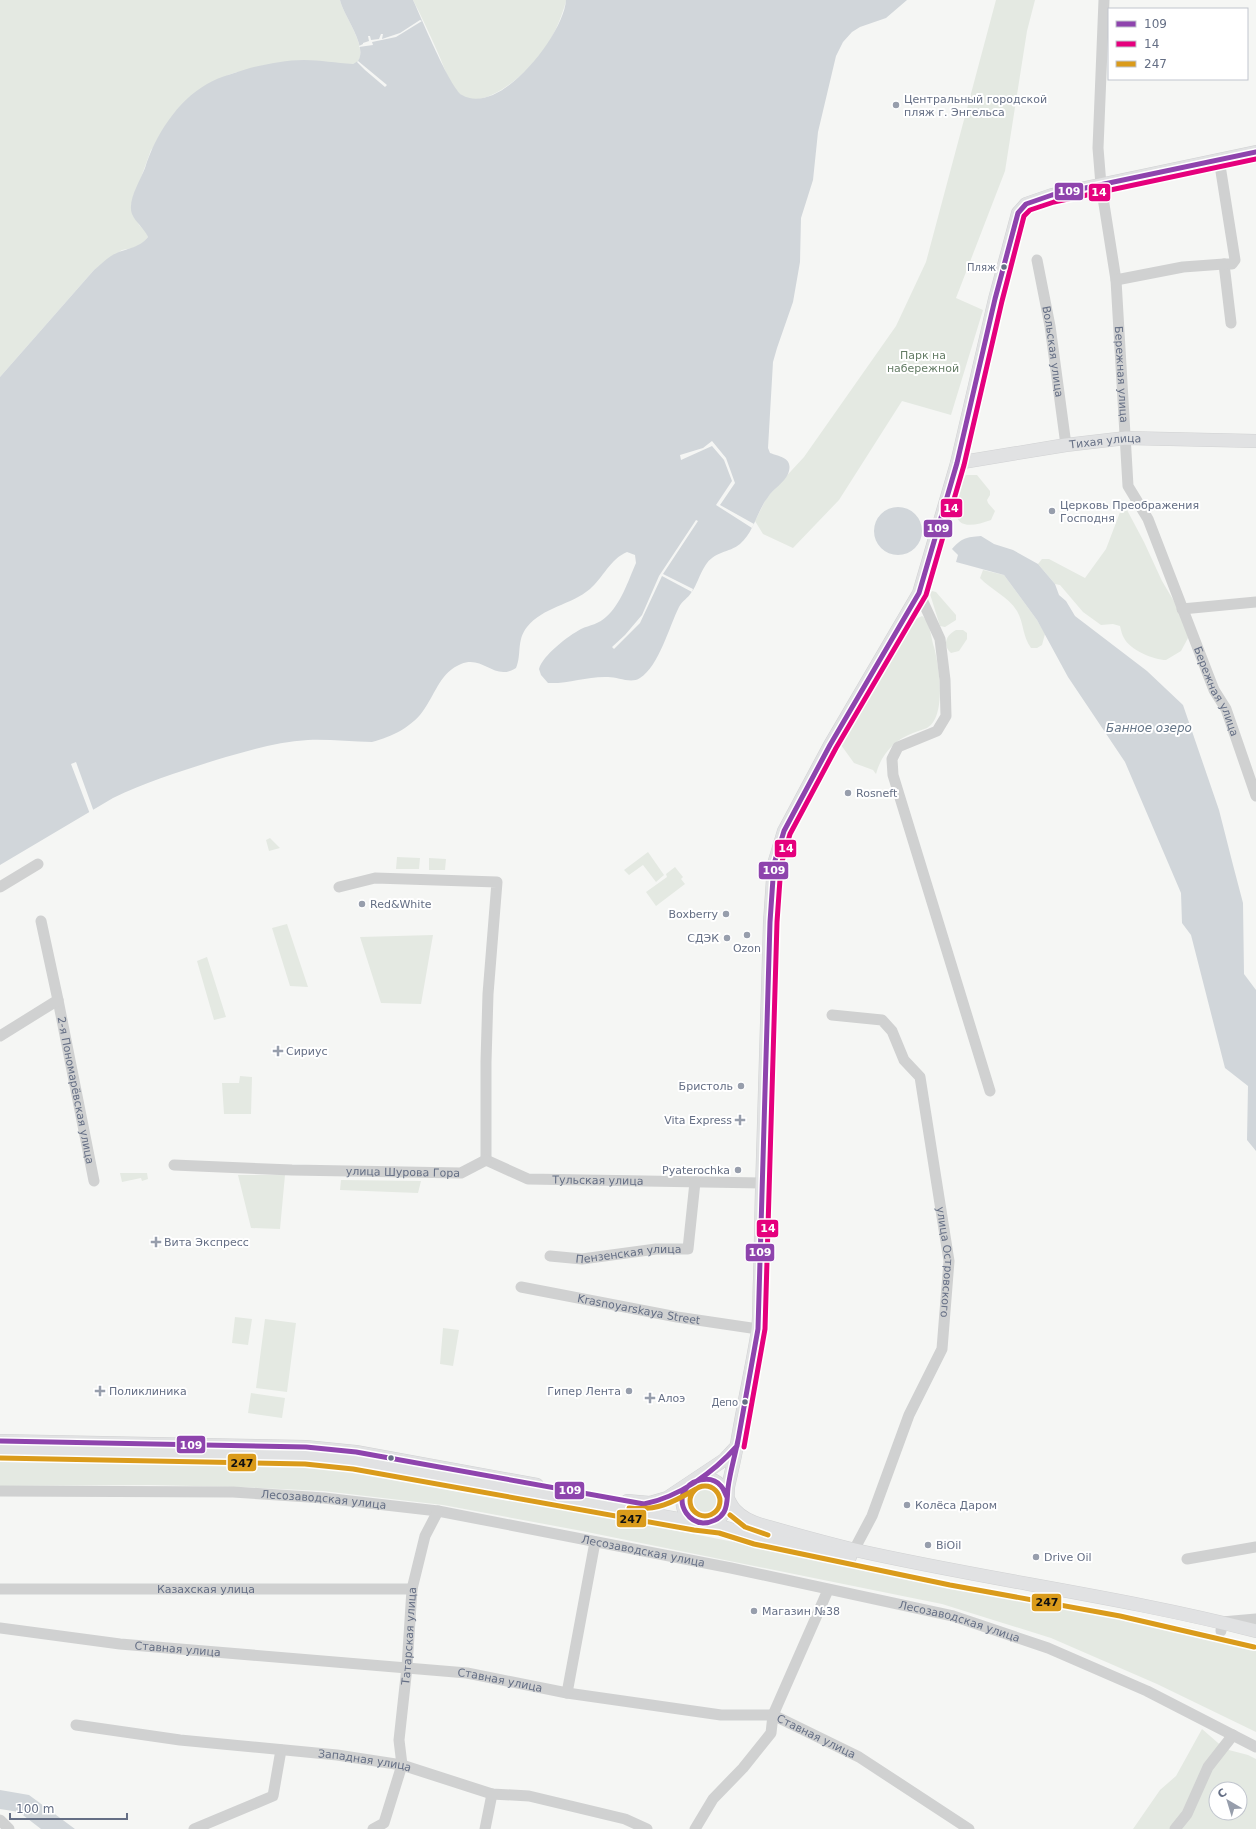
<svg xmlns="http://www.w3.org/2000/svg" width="1256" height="1829" font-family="'DejaVu Sans',sans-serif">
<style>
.green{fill:#e4e9e2;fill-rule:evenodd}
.water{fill:#d1d6da}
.pier{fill:#f5f6f4}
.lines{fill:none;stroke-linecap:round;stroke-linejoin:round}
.major-casing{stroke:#d1d2d3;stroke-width:14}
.minor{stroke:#d0d1d1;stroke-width:11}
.major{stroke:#e1e2e3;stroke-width:13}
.bus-1-casing{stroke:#fff;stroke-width:8}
.bus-2-casing{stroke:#fff;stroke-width:8}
.bus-3-casing{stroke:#fff;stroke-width:8}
.bus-1{stroke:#8e44ad;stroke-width:5}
.bus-2{stroke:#e5007d;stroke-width:5}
.bus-3{stroke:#da9b1b;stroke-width:5}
.poi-dot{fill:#979eac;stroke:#fff;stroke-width:1.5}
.bus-dot{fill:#656f85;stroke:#fff;stroke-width:1.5}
.labels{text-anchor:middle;stroke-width:4;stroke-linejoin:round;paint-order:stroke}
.bus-label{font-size:10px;fill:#656f85;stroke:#fff;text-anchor:end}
.poi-label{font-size:11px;fill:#656f85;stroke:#fff;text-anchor:start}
.street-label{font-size:11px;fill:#656f85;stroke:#fff}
.park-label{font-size:11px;fill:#647c65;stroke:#fff}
.water-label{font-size:12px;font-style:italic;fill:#657688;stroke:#fff}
.line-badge{stroke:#fff;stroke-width:1.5}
.badge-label{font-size:11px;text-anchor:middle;font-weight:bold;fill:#fff}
.pale-badge-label{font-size:11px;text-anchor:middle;font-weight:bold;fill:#111}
</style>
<rect width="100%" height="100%" fill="#f5f6f4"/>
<!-- green -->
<path class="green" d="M0 0H340C344 17 368 46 358 62L353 64 237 72 228 75 151 150 131 205 139 225 146 231 148 237 144 242 137 247 122 250 94 270 0 377Z
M413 0H566V1C561 20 552 40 540 56 526 73 481 115 459 93 448 82 444 66 438 53 430 35 422 17 413 0Z
M996 0H1035L1027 31 1005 171 956 298 983 310 951 415 902 401 839 500 793 548 763 534 755 521 767 497 804 457 896 326 926 262Z
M966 475H977L990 491V495L987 500 988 503 995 511 991 520C972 527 951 530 957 502 959 492 961 484 966 475Z
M1122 507 1127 510 1144 542 1162 581 1184 618 1188 638 1181 651 1166 660C1154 660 1130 650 1124 638 1122 635 1121 630 1120 626L1113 624 1101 625 1083 612 1060 585 1055 584 1038 564 1042 559H1049L1085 578 1106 549Z
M983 570 1004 575 1037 620 1045 634 1042 645 1037 648H1031C1022 635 1024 623 1017 611 1008 596 991 590 980 578Z
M932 591 936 592 956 615V620L945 627 940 626 930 594Z
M922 616C930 621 931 638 934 647 939 665 947 717 927 728 923 730 917 731 913 733 894 740 881 755 876 774L873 770 854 763 841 745 916 619Z
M956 630H963L967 633V639L959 651 951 653C942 645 946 635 956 630Z
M270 838 280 848 269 851 266 840Z
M648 852 664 875 656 882 643 865 629 875 624 870Z
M397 857 420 858 419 869H396Z
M429 858 446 859 445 870H429Z
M675 867 683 877 681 879 685 884 656 906 646 892 667 877 666 874Z
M287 924 308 987 290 986 272 928Z
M433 935 421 1004 381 1003 360 937Z
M207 957 226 1017 214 1020 197 961Z
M240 1076 252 1077 251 1114H224L222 1083H239Z
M120 1173H147L148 1179 142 1181 141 1178 122 1182Z
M238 1175H285L280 1229 251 1228Z
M341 1180 421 1181 418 1193 340 1190Z
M235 1317 252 1319 248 1345 232 1343Z
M265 1319 296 1323 287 1392 256 1388Z
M443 1328 459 1330 453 1366 440 1364Z
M251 1393 285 1398 282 1418 248 1413Z
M0 1458 277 1464 344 1467 435 1485 453 1491 465 1489 729 1541 812 1555 1187 1627 1208 1632 1213 1640 1234 1645 1245 1642 1256 1644V1732L1157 1684 1051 1638 942 1604 582 1531 443 1505 323 1491 239 1487 150 1485 0 1486Z
M700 1482 721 1490V1508C703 1524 689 1518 688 1494Z
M1202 1729 1225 1749 1248 1755 1256 1759V1829H1133L1160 1790 1176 1776ZM1216 1789H1240V1813H1216Z"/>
<!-- water -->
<path class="water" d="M340 0H413C421 17 450 88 462 95 500 117 564 34 566 0H907L886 18 860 27 852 32 843 42 836 56 818 132 813 180 801 218 800 262 793 302 777 348 773 362 768 448 770 453C781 457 794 458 788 474 784 483 773 489 768 497 757 511 754 532 740 544 729 553 714 551 705 566 699 575 697 585 691 593 688 598 682 601 679 607 669 627 659 666 640 678 631 684 618 677 608 677 588 676 568 684 548 683L541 675 539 669C543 655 568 636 581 629 590 625 599 624 606 617 621 604 628 581 636 563L635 555 627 552C610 559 603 578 590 589 571 605 543 607 527 627 516 641 522 654 516 668 494 682 484 655 461 664 441 672 436 692 425 708 414 726 392 737 372 742 351 742 329 739 308 740 276 742 246 751 216 760 181 771 146 782 113 798L0 865V377L94 270C99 266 105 260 111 256 124 248 139 249 148 237 144 228 136 223 132 214 127 201 140 181 145 168 155 136 177 101 207 84 221 76 235 73 250 68 267 64 286 60 304 60 320 60 336 63 353 64L358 61C368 46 344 17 340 0Z
M874 531a24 24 0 1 1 48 0a24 24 0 1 1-48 0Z
M981 536 994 544 1013 550 1038 564 1055 584 1059 595 1066 601 1075 616 1147 671 1183 705 1219 810 1233 865 1243 903 1244 974 1256 990V1151L1247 1140 1248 1086 1225 1068 1191 935 1182 923 1181 893 1125 762 1068 677 1037 620 1004 575 956 562 958 555 952 549C962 538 966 537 981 536Z
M0 1790 29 1795 75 1829H41L19 1812 0 1809Z"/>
<!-- pier -->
<path class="pier" d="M420 20 422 21 396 37 372 42 373 45 359 47V46L363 44V43L369 41 368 36H370L371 40 379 39 381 34H383L382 39 400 33Z
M358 61 387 85 385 87 365 70 357 62Z
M712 441 726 458 735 483 720 505 754 524 752 528 716 505 732 481 724 460 712 446 681 460 680 455 703 448Z
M696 520 698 521 663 574 693 589 692 592 662 576 640 623 614 649 612 647 625 635 642 615 659 576Z
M76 762 94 812 90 814 71 764Z"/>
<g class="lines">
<defs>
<g id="major">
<path d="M1256 152 1052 195 1026 204 1018 213 995 299 957 463 919 593 830 745 784 831 774 864 770 922C767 1011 764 1100 762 1190 761 1220 761 1249 760 1279 759 1296 760 1314 758 1330 752 1368 743 1406 737 1444 735 1458 731 1473 728 1487 727 1496 729 1505 724 1512 720 1520 711 1524 702 1523 696 1522 690 1519 686 1514 676 1498 689 1477 707 1479 725 1480 725 1499 735 1510 744 1520 756 1524 769 1527 797 1535 826 1543 855 1550 988 1580 1124 1597 1256 1631"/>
<path id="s14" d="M957 463 1066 445 1126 438 1256 441"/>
<path d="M0 1441 306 1447 356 1452 537 1485"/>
<path d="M0 1451 305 1457 354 1462 678 1519 695 1523 720 1526 755 1537 850 1557"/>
<path d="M627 1501 650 1503 667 1498 724 1460 737 1446"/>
</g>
</defs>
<!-- major casing -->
<use href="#major" class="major-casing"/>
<!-- minor -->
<g class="minor">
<path id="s1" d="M1104 0 1098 148 1101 185 1116 280 1128 486 1148 519 1214 690 1226 709 1256 796"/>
<path d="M1219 159 1235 260 1232 264H1224L1231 323"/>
<path id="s2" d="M1037 260 1050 326 1066 445"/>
<path d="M1116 280 1183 267 1224 264"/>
<path d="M919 593 940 639 945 680 946 716 937 731 898 747 892 759 893 775 990 1091"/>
<path d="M1182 609 1256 602"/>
<path d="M0 887 38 864"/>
<path d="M339 887 375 878 497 882 488 994 486 1062V1160"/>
<path id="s3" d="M58 1000 94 1181"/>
<path id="s4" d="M832 1015 882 1020 892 1031 904 1060 920 1077 949 1261 942 1349 909 1415 872 1516 854 1550"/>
<path d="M0 1036 58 1000 41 921"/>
<path id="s5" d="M486 1160 528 1179 762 1183"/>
<path id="s6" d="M174 1165 292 1170 461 1173 486 1160"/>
<path id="s7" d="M550 1256 582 1259 656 1249H688L695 1182"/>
<path id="s8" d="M521 1287 677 1317 758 1329"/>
<path id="s9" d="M0 1491 233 1492 324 1498 438 1511 731 1568 953 1616 1048 1648 1147 1691 1256 1747"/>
<path d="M1187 1559 1256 1547"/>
<path id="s10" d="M0 1589H412"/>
<path id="s11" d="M0 1628 120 1644 467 1673 567 1693 721 1715H773L859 1757 969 1829"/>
<path d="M1221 1631 1222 1622 1256 1619"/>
<path d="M567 1693 595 1542"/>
<path id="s12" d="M76 1725 180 1740 337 1755 402 1765 492 1794 529 1796 625 1819 647 1829"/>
<path d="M0 1820 9 1829"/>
<path d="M194 1829 273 1796 281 1750"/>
<path id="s13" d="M373 1829 384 1823 402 1765 399 1740 407 1667 412 1589 425 1536 438 1511"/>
<path d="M485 1829 492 1794"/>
<path d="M695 1829 713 1799 743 1768 771 1733 773 1715 828 1590"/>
<path d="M1175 1829 1187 1814 1208 1767 1233 1735"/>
</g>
<!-- major -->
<use href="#major" class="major"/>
<defs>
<path id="bus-1" d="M0 1441 306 1447 356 1452 644 1504C679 1497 713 1473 737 1446L758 1329 770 922 774 864 784 831 830 745 919 593 957 463 995 299 1018 213 1026 204 1052 195 1256 152
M727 1497C725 1494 724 1489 721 1486 711 1474 689 1479 683 1494 679 1507 689 1522 703 1523 711 1523 720 1519 724 1512 728 1505 727 1496 728 1488 730 1472 735 1456 738 1440"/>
<path id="bus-2" d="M744 1447 765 1329 777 922 781 865 790 834 836 748 926 595 964 465 1002 301 1024 216 1030 210 1054 202 1256 159"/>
<path id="bus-3" d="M0 1458 305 1464 353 1469 694 1530 719 1533 754 1544 950 1585 1120 1616 1254 1647
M690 1501a15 15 0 1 1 30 0a15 15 0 1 1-30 0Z
M629 1508C657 1511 672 1503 696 1489
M730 1515 745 1527 768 1535"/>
</defs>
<!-- bus-1 casing -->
<use href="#bus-1" class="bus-1-casing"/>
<!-- bus-2 casing -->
<use href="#bus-2" class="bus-2-casing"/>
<!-- bus-3 casing -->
<use href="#bus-3" class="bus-3-casing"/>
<!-- bus-1 -->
<use href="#bus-1" class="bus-1"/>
<!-- bus-2 -->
<use href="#bus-2" class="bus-2"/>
<!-- bus-3 -->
<use href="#bus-3" class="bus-3"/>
</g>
<!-- markers -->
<g class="poi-dot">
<circle cx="896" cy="105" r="4"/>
<circle cx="1052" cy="511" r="4"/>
<circle cx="848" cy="793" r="4"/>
<circle cx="362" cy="904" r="4"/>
<circle cx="726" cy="914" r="4"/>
<circle cx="747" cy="935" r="4"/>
<circle cx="727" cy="938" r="4"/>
<path d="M276 1045h4v4h4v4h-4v4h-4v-4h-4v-4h4z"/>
<circle cx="741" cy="1086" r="4"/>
<path d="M738 1114h4v4h4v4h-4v4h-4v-4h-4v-4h4z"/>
<circle cx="738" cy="1170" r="4"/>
<path d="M154 1236h4v4h4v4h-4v4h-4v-4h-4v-4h4z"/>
<path d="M98 1385h4v4h4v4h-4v4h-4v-4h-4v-4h4z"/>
<circle cx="629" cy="1391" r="4"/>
<path d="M648 1392h4v4h4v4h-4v4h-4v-4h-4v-4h4z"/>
<circle cx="907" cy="1505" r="4"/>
<circle cx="928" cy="1545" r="4"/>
<circle cx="1036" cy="1557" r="4"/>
<circle cx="754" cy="1611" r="4"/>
</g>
<g class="bus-dot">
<circle cx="1004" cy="267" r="3.5"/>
<circle cx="745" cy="1402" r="3.5"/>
<circle cx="391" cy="1458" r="3.5"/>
</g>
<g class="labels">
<!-- bus labels -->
<g class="bus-label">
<text x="996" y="271">Пляж</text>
<text x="738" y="1406">Депо</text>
</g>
<!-- poi labels -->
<g class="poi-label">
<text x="904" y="103">Центральный городской<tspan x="904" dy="13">пляж г. Энгельса</tspan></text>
<text x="1060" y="509">Церковь Преображения<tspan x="1060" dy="13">Господня</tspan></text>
<text x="856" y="797">Rosneft</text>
<text x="370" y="908">Red&amp;White</text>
<text x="718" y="918" text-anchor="end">Boxberry</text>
<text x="719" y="942" text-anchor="end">СДЭК</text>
<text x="747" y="952" text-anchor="middle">Ozon</text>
<text x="286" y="1055">Сириус</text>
<text x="733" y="1090" text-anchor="end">Бристоль</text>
<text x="732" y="1124" text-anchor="end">Vita Express</text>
<text x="730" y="1174" text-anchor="end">Pyaterochka</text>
<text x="164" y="1246">Вита Экспресс</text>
<text x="109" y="1395">Поликлиника</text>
<text x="621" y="1395" text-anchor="end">Гипер Лента</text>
<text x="658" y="1402">Алоэ</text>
<text x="915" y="1509">Колёса Даром</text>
<text x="936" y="1549">BiOil</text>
<text x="1044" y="1561">Drive Oil</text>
<text x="762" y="1615">Магазин №38</text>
</g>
<!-- street labels -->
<g class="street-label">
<text dy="4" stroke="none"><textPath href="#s2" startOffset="93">Вольская улица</textPath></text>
<text dy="4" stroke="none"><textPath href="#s1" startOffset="376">Бережная улица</textPath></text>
<text dy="4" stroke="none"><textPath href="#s14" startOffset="150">Тихая улица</textPath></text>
<text dy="4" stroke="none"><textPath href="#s1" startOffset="712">Бережная улица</textPath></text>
<text dy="4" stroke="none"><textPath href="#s3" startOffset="92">2-я Пономарёвская улица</textPath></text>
<text dy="4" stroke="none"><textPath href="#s6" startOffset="229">улица Шурова Гора</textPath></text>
<text dy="4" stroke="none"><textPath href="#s5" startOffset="116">Тульская улица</textPath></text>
<text dy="4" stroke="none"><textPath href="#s7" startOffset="79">Пензенская улица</textPath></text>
<text dy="4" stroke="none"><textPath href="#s4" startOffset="307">улица Островского</textPath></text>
<text dy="4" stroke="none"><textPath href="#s8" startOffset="120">Krasnoyarskaya Street</textPath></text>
<text dy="4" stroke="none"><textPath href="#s9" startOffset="324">Лесозаводская улица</textPath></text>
<text dy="4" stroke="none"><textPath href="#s9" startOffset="648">Лесозаводская улица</textPath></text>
<text dy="4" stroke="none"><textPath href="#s10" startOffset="206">Казахская улица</textPath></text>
<text dy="4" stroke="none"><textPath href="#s9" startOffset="972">Лесозаводская улица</textPath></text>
<text dy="4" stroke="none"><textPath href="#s13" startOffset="203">Татарская улица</textPath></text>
<text dy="4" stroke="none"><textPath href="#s11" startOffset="179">Ставная улица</textPath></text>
<text dy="4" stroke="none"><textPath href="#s11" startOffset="503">Ставная улица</textPath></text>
<text dy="4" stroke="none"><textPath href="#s11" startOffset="827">Ставная улица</textPath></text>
<text dy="4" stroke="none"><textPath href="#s12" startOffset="291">Западная улица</textPath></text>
</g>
<!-- park labels -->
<g class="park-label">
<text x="923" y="359">Парк на<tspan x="923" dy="13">набережной</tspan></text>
</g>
<!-- water labels -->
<g class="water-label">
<text x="1149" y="732">Банное озеро</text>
</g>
</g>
<g class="line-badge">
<rect x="1054" y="182" width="30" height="19" rx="4" fill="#8e44ad"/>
<rect x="1088" y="183" width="23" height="19" rx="4" fill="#e5007d"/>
<rect x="940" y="498" width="23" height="20" rx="4" fill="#e5007d"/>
<rect x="923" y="519" width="30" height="19" rx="4" fill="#8e44ad"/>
<rect x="774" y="839" width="23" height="19" rx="4" fill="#e5007d"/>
<rect x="758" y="861" width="31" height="19" rx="4" fill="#8e44ad"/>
<rect x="756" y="1219" width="23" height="19" rx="4" fill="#e5007d"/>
<rect x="745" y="1243" width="30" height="19" rx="4" fill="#8e44ad"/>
<rect x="176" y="1435" width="30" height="19" rx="4" fill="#8e44ad"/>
<rect x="227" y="1453" width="30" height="19" rx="4" fill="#da9b1b"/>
<rect x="554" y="1481" width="31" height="19" rx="4" fill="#8e44ad"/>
<rect x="616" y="1509" width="31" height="19" rx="4" fill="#da9b1b"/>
<rect x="1031" y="1593" width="31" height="19" rx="4" fill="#da9b1b"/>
</g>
<g class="badge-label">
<text x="1069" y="195">109</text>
<text x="1099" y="196">14</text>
<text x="951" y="512">14</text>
<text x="938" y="532">109</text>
<text x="786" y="852">14</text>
<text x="774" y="874">109</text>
<text x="768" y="1232">14</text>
<text x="760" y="1256">109</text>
<text x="191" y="1449">109</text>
<text x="570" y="1494">109</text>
</g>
<g class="pale-badge-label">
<text x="242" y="1467">247</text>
<text x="631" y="1523">247</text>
<text x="1047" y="1606">247</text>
</g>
<!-- legend -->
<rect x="1108" y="8" width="140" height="72" fill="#ffffff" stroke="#c1c5ce"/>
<rect x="1116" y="21" width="20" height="6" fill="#8e44ad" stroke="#c1c5ce"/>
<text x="1144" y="28" font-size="12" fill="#656f85">109</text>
<rect x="1116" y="41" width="20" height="6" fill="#e5007d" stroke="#c1c5ce"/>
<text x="1144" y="48" font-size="12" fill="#656f85">14</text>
<rect x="1116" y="61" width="20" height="6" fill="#da9b1b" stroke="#c1c5ce"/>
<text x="1144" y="68" font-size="12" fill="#656f85">247</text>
<!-- north arrow -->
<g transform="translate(1228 1801) rotate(322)"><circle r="19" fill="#ffffff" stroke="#c1c5ce"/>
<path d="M0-3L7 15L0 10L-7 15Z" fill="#979eac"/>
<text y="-6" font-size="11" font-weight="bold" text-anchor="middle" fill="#656f85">С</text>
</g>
<!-- scale -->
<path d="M10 1813v6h117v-6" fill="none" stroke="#656f85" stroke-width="2"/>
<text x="16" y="1813" font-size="12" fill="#656f85" stroke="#ffffff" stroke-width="3" paint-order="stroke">100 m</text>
</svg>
